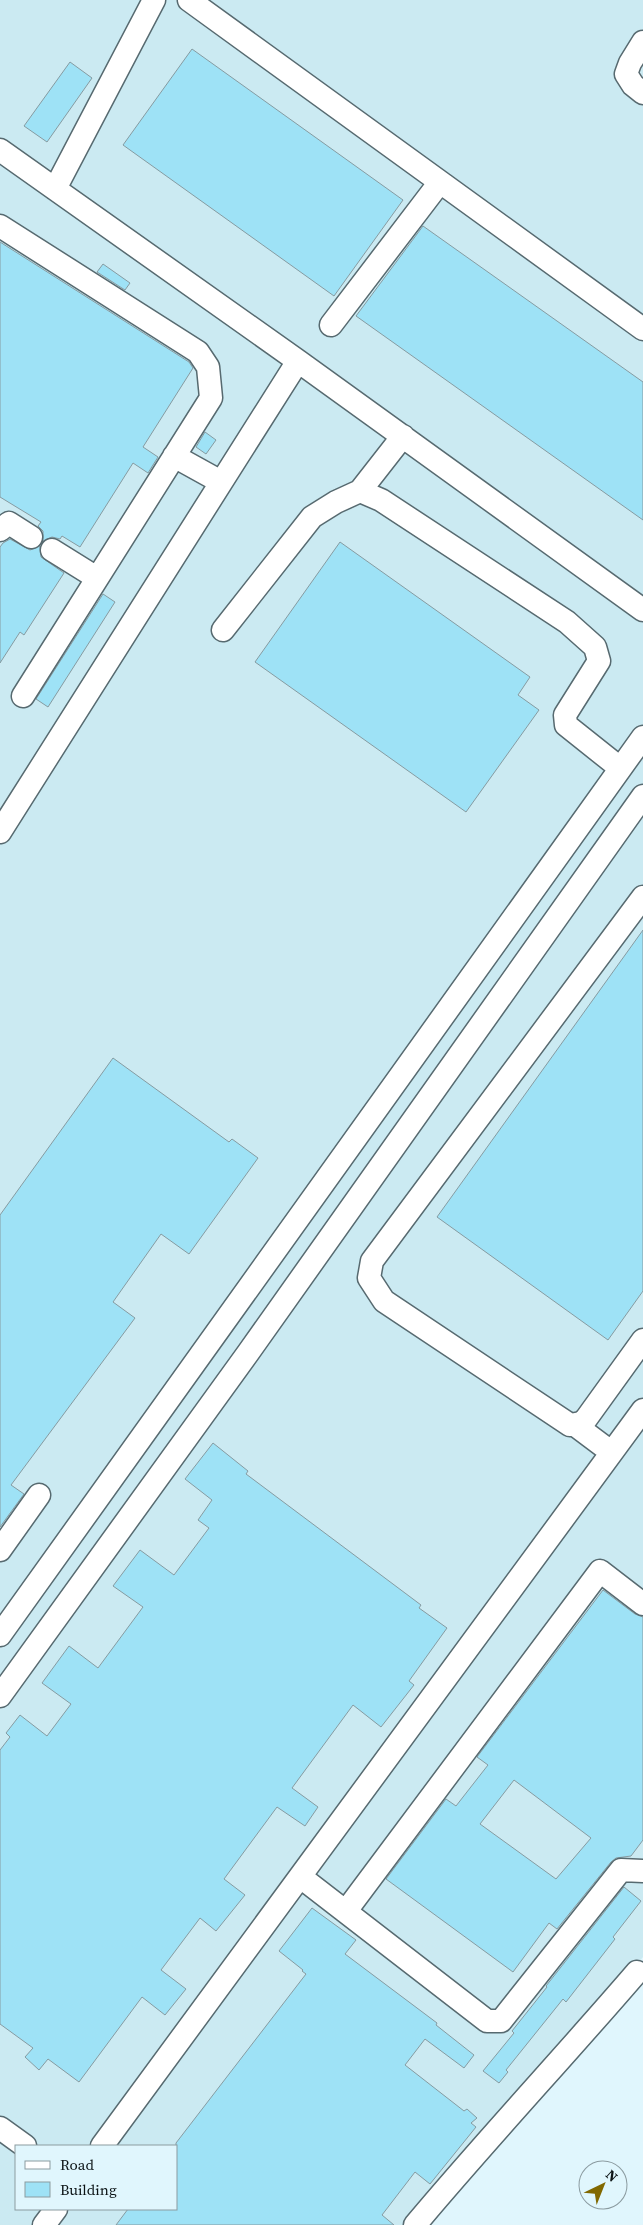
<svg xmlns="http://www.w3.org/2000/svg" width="643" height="2225" font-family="'Source Serif 4',serif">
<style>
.built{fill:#cbeaf2;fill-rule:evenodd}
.building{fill:#9ee2f6;stroke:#869ba1;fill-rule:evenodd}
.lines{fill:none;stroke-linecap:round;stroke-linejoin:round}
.minor-casing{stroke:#576a70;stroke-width:25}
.minor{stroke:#fff;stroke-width:22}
</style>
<rect width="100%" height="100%" fill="#e0f6fd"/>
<!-- built -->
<path class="built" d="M0 0H643V1957L419 2225H0ZM16 2146H176V2209H16Z"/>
<!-- building -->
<path class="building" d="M192 49 403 200 334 296 123 145Z
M70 62 92 78 47 142 24 126Z
M423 226 643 382V520L356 316Z
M0 242 189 362 193 368 143 447 158 457 148 473 133 463 80 547 62 536 60 539 52 537 43 541V531L38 526 41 522 0 497Z
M103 264 130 283 125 290 97 272Z
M205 432 216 440 206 454 196 447Z
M10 539 30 550 40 546 41 557 64 573 24 635 20 632 0 663V547L3 543Z
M340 542 530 677 518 695 539 710 466 812 255 662Z
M103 594 115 602 48 707 36 699Z
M643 930V1291L608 1340 437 1217Z
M113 1058 229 1142 232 1139 258 1158 189 1254 161 1234 113 1302 135 1318 11 1485 24 1494 0 1527V1215Z
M213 1443 248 1471 246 1474 421 1605 419 1608 447 1628 409 1681 414 1685 381 1727 353 1705 292 1788 318 1807 305 1826 277 1807 224 1879 245 1895 216 1931 200 1918 161 1970 186 1989 165 2015 142 1997 79 2082 48 2059 39 2070 25 2057 33 2048 0 2024V1750L10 1737 6 1733 20 1715 47 1736 71 1704 42 1683 69 1646 98 1668 143 1607 113 1586 140 1550 174 1575 209 1528 198 1520 212 1500 185 1479Z
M603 1590 635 1614 643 1617V1840L631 1856 616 1858 611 1862 557 1929 549 1923 513 1972 386 1879 446 1799 456 1806 488 1765 477 1757ZM514 1780 591 1838 556 1879 480 1824Z
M624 1887 641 1901 613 1937 615 1939 566 2002 563 1999 506 2070 508 2072 499 2083 483 2071 514 2033 512 2031 547 1987 546 1986Z
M312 1908 356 1940 345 1954 437 2023 436 2025 474 2055 464 2068 425 2039 405 2065 464 2111 467 2109 477 2118 471 2123 476 2127 430 2184 415 2172 382 2215 394 2225H116L128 2209H176V2143L306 1974 302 1971 303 1970 279 1951Z"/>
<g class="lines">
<defs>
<path id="minor" d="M189 0 643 329
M643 42 630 63 626 74 633 85 643 93
M0 150 298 361 643 610
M55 189 154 0
M0 226 198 352 208 367 211 398 23 696
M331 325 440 182
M174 456 221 482
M360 491 403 436
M0 530 9 523 31 537
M52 550 97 578
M223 630 312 517 336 502 360 491 381 500 567 622 595 647 599 661 565 715 566 725 620 768
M0 832 298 361
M643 897 372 1261 369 1278 384 1301 570 1425 581 1423 586 1419 643 1340
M575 1425 611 1452
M0 1550 39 1495
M0 1635 643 737
M0 1696 248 1353 643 796
M302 1878 487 2021H501L621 1870 643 1871
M346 1911 600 1571 643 1604
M0 2128 25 2146
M102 2146 643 1410
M44 2225 56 2209
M415 2225C487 2139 564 2057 637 1972"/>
</defs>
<!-- minor casing -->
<use href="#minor" class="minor-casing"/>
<!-- minor -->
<use href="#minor" class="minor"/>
</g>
<!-- legend -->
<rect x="15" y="2145" width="162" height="65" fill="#e0f6fd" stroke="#8b9ba0"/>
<rect x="25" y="2161" width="25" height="8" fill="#ffffff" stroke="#8b9ba0"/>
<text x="60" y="2170" font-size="15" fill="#0b1315">Road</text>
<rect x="25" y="2182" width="25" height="15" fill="#9ee2f6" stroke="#8b9ba0"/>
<text x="60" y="2195" font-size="15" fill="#0b1315">Building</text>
<!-- north arrow -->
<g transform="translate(603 2185) rotate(43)"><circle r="24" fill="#e0f6fd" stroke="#8b9ba0"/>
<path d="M0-4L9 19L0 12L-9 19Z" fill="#816800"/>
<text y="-8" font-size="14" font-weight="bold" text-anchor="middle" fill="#0b1315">N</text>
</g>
</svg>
